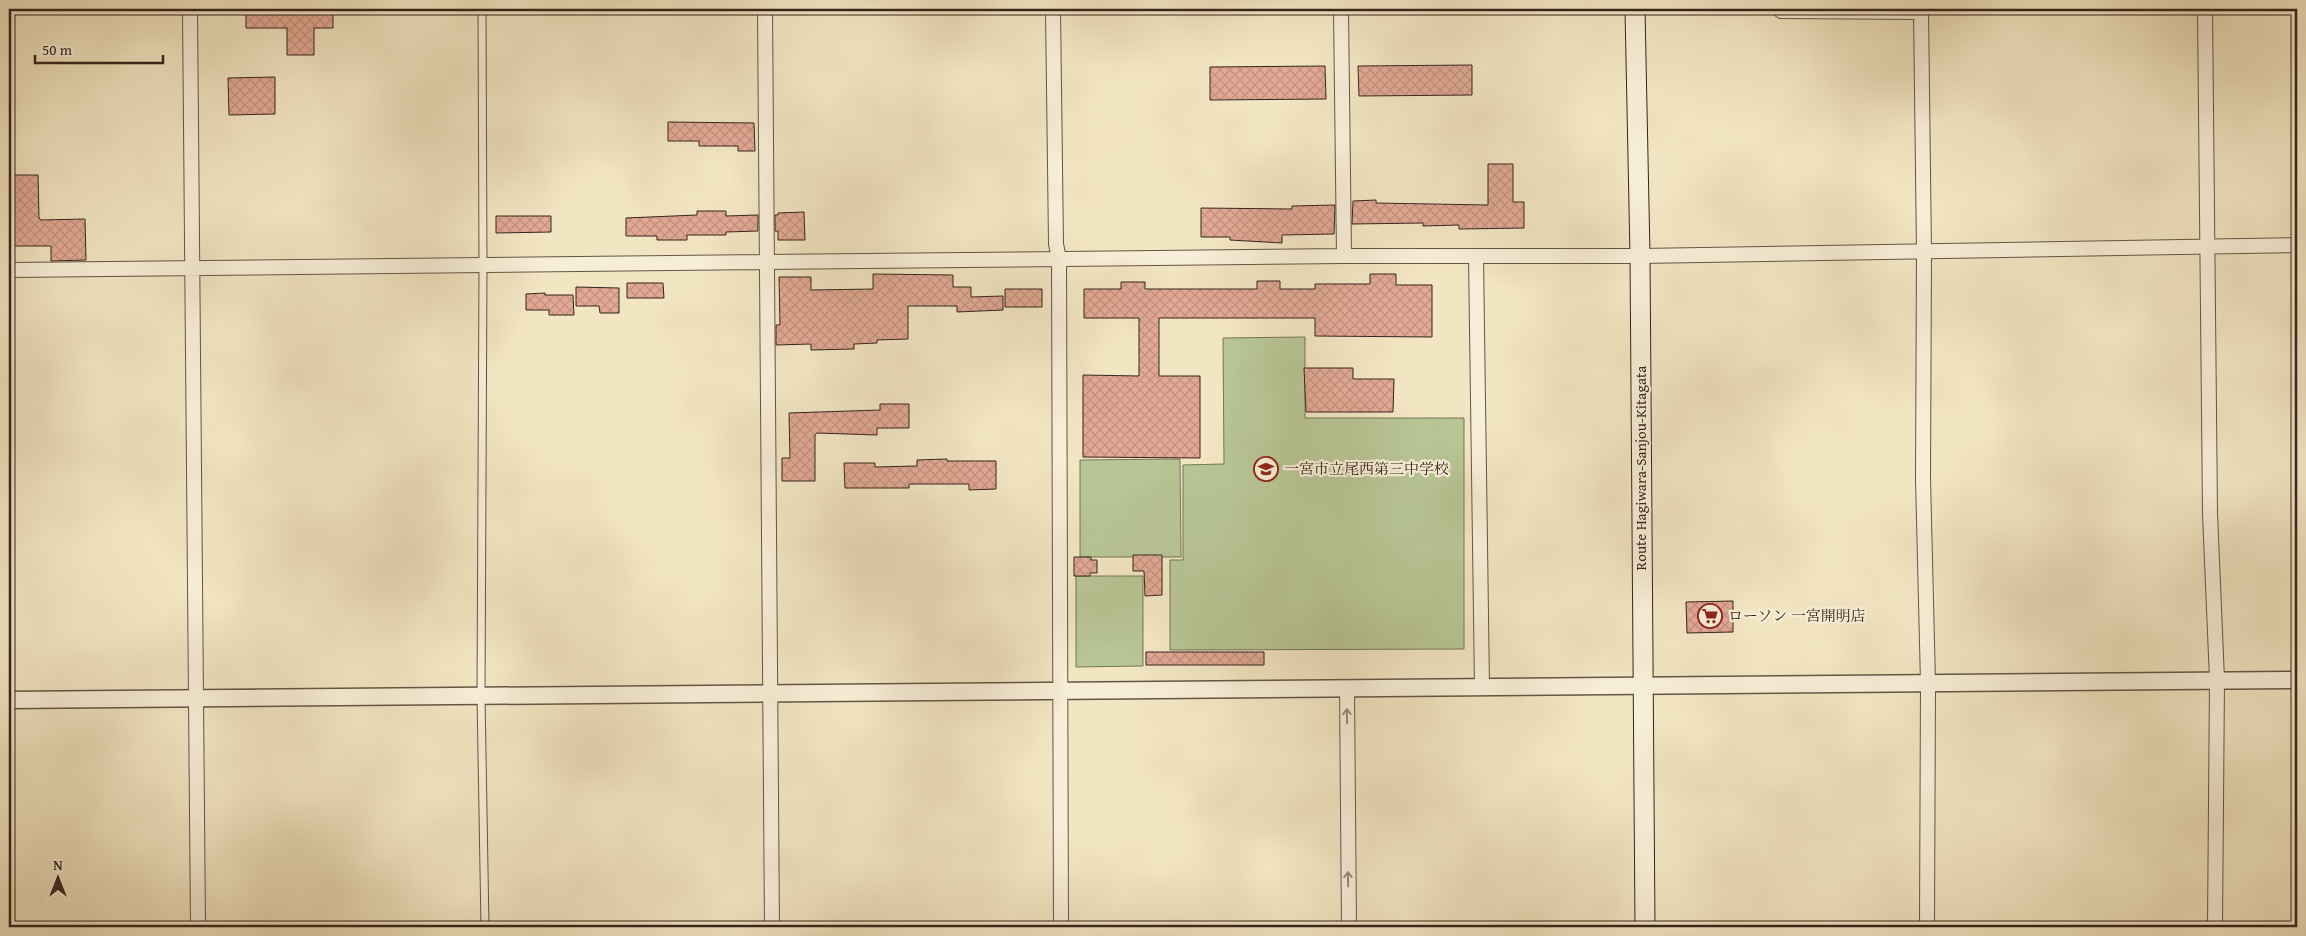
<svg xmlns="http://www.w3.org/2000/svg" width="2306" height="936" font-family="'Gentium Book Plus','Noto Serif JP',serif">
<style>
.pitch{fill:#b8c595;stroke:#777559}
.building{fill:url(#building-cross-hatch);stroke:#36251d}
.lines{fill:none;stroke-linecap:round;stroke-linejoin:round}
.service-casing{stroke:#655546;stroke-width:9}
.minor-casing{stroke:#655546;stroke-width:16}
.tertiary-casing{stroke:#655546;stroke-width:19}
.secondary-casing{stroke:#36251d;stroke-width:21}
.service{stroke:#f7eed7;stroke-width:7}
.minor{stroke:#f7eed7;stroke-width:14}
.tertiary{stroke:#f7eed7;stroke-width:16}
.secondary{stroke:#f7eed7;stroke-width:19}
.oneway{stroke:#968a7a}
.labels{text-anchor:middle;stroke-width:4.5;stroke-linejoin:round;paint-order:stroke}
.street-label{font-size:15px;fill:#36251d;stroke:#f7eed7}
.poi-label{font-size:15px;fill:#36251d;stroke:#f7eed7;text-anchor:start}
</style>
<defs>
<pattern id="building-cross-hatch" width="8" height="8" patternUnits="userSpaceOnUse" patternTransform="scale(1.25)"><rect width="8" height="8" fill="#e2a994"/><path d="M0 0l8 8M0 8l8-8" fill="none" stroke="#c2917f"/></pattern>
</defs>
<rect width="100%" height="100%" fill="#f2e5c2"/>
<filter id="stains"><feTurbulence type="fractalNoise" baseFrequency=".004" numOctaves="4"/><feColorMatrix values="0 0 0 0 .2 0 0 0 0 .09 0 0 0 0 .02 0 0 0 .5 -.17"/></filter>
<radialGradient id="worn" r=".72"><stop offset=".6" stop-color="#630" stop-opacity="0"/><stop offset="1" stop-color="#630" stop-opacity=".3"/></radialGradient>
<!-- pitch -->
<path class="pitch" d="M1305 337V418H1464V649L1170 650V560H1183V465L1224 464 1223 338Z
M1180 459 1181 557H1080V460Z
M1076 576H1143V666L1076 667Z"/>
<!-- building -->
<path class="building" d="M246 9H333V28H314V55H287V28H246Z
M1472 65V95L1359 96 1358 66Z
M1325 66 1326 99 1210 100V67Z
M275 77V114L229 115 228 78Z
M668 122 754 123 755 151H738V146H699V141H668Z
M1488 164H1513V202H1524V228L1459 229V225L1423 226V223L1352 224 1353 201 1376 200V203L1488 205Z
M9 175H38L39 218 41 220 85 219 86 260 51 261V246H12V201H9Z
M1335 205 1334 234 1282 235V243L1230 240V237H1201V208L1292 209V206Z
M697 211H726V216L758 215V231L726 232V235H687V240H657V236H626V218L697 215Z
M804 212 805 240H778V231H775V215H778V213Z
M496 216H551V232L496 233Z
M873 274 953 275V287H971V297L1003 296V310L957 312V306H908V339L877 340V343L854 344V349L811 350V344L776 345V325H780L779 277H811V290L873 289Z
M1370 274H1396V285H1432V337L1315 336V318H1159V376H1200V458L1083 457V375L1139 376V318H1084V289H1121V282H1145V289H1257V281H1280V289H1315V284H1370Z
M627 283H663L664 298H627Z
M576 287 619 288V313H600L599 306H576Z
M1005 289H1042V307H1005Z
M545 293V295H573L574 315H549V310H526V294Z
M1304 368H1353V379H1394L1393 412H1306Z
M880 404H909V428H877V435L817 433 815 435V481H782V458H790L789 413 880 410Z
M947 459V461H996V489L969 490V484H909V488H845L844 463H875V467L917 466V460Z
M1133 555H1162V595L1145 596 1144 571H1133Z
M1074 557H1091V560H1097V573H1090V576H1074Z
M1733 601V632L1687 633 1686 602Z
M1146 652H1264V665H1146Z"/>
<g class="lines">
<defs>
<path id="service" d="M482 9 483 266 481 696 485 927"/>
<path id="minor" d="M190 9 198 927
M765 9 772 927
M1053 9 1056 244 1059 259 1061 927
M1341 9 1344 256
M1921 9 1924 253 1923 478 1928 683 1927 927
M2205 9 2210 513 2217 680 2215 927
M1781 11 1921 12
M1476 256 1482 687
M9 270 1344 256H1640L2297 245
M1347 688 1349 927"/>
<path id="tertiary" d="M9 700 2297 680"/>
<path id="secondary" d="M1635 9 1640 256 1645 927"/>
</defs>
<!-- service casing -->
<use href="#service" class="service-casing"/>
<!-- minor casing -->
<use href="#minor" class="minor-casing"/>
<!-- tertiary casing -->
<use href="#tertiary" class="tertiary-casing"/>
<!-- secondary casing -->
<use href="#secondary" class="secondary-casing"/>
<!-- service -->
<use href="#service" class="service"/>
<!-- minor -->
<use href="#minor" class="minor"/>
<!-- tertiary -->
<use href="#tertiary" class="tertiary"/>
<!-- secondary -->
<use href="#secondary" class="secondary"/>
</g>
<!-- one-way arrows -->
<defs><path id="oneway-shaft" d="M-6 0H5M1.5-3L5.5 0L1.5 3" fill="none" stroke-width="1.6" stroke-linecap="round" stroke-linejoin="round" transform="scale(1.25)"/></defs>
<g class="oneway">
<use href="#oneway-shaft" transform="translate(1347 716) rotate(-91)"/>
<use href="#oneway-shaft" transform="translate(1348 879) rotate(-91)"/>
</g>
<!-- icons -->
<defs>
<symbol id="school-ring" viewBox="-11 -11 22 22"><circle r="9.5" fill="#f7eed7" stroke="#8f2418" stroke-width="1.5"/><path d="M0-5L7-2L0 1L-7-2ZM-4 1L0 2.5L4 1V4Q0 6-4 4Z" fill="#8f2418"/></symbol>
<symbol id="supermarket-ring" viewBox="-11 -11 22 22"><circle r="9.5" fill="#f7eed7" stroke="#8f2418" stroke-width="1.5"/><path d="M-6-5.5h2.5l.6 2H6L4.5 2H-2.5L-4.4-4H-6ZM-1.5 3.2a1.3 1.3 0 1 0 .1 0ZM3 3.2a1.3 1.3 0 1 0 .1 0Z" fill="#8f2418"/></symbol>
</defs>
<g fill-rule="evenodd">
<use href="#school-ring" x="1252" y="455" width="28" height="28"/>
<use href="#supermarket-ring" x="1696" y="602" width="28" height="28"/>
</g>
<g class="labels">
<!-- street labels -->
<g class="street-label">
<text transform="translate(1641 468) rotate(-90)" y="5">Route Hagiwara-Sanjou-Kitagata</text>
</g>
<!-- poi labels -->
<g class="poi-label">
<text x="1284" y="474">一宮市立尾西第三中学校</text>
<text x="1728" y="621">ローソン 一宮開明店</text>
</g>
</g>
<!-- margin -->
<rect width="2306" height="936" fill="none" stroke="#f2e5c2" stroke-width="30"/>
<rect x="10" y="10" width="2286" height="916" fill="none" stroke="#36251d" stroke-width="2.5"/>
<rect x="15" y="15" width="2276" height="906" fill="none" stroke="#36251d"/>
<!-- north arrow -->
<g transform="translate(58 878)" stroke="#f7eed7" stroke-width="4" paint-order="stroke">
<path d="M0-4L9 19L0 12L-9 19Z" fill="#36251d"/>
<text y="-8" font-size="14" font-weight="bold" text-anchor="middle" fill="#36251d">N</text>
</g>
<!-- scale -->
<path d="M35 55v8h128v-8" fill="none" stroke="#36251d" stroke-width="2.5"/>
<text x="42" y="55" font-size="15" fill="#36251d" stroke="#f7eed7" stroke-width="4" paint-order="stroke">50 m</text>
<rect width="100%" height="100%" filter="url(#stains)"/>
<rect width="100%" height="100%" fill="url(#worn)"/>
</svg>
